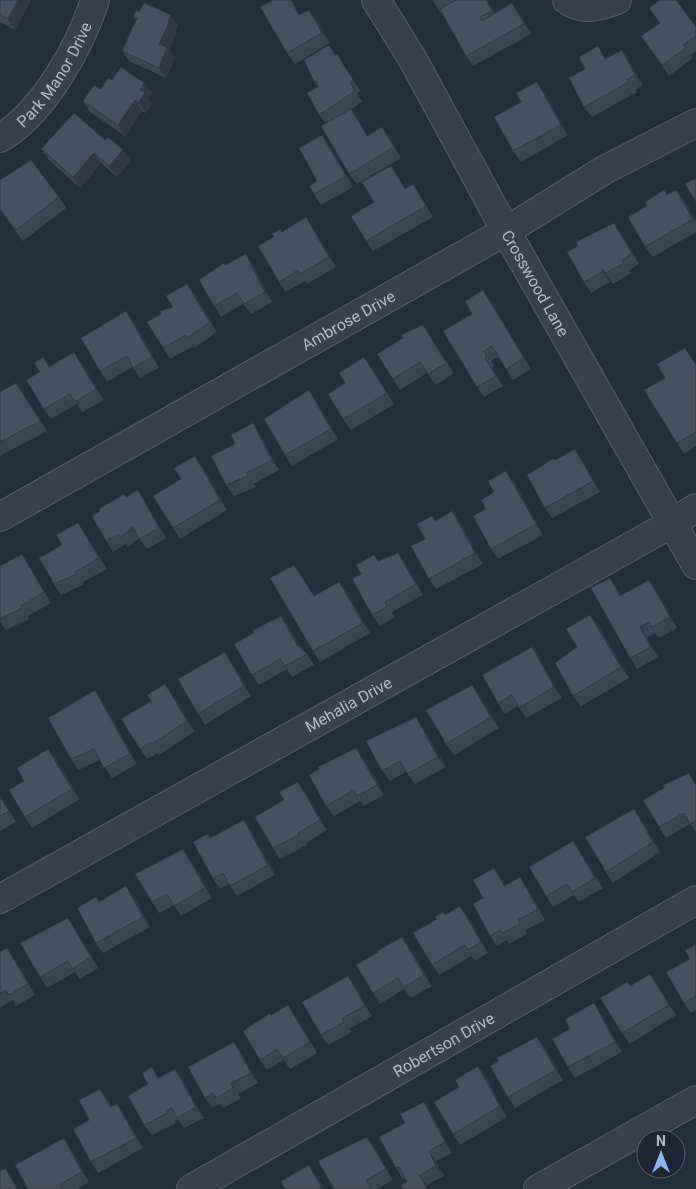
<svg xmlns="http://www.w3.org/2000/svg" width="696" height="1189" font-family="Roboto,sans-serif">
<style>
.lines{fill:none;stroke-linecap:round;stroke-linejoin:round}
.minor-casing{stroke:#565f6c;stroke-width:30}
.minor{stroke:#38414e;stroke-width:28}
.wall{fill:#3b4654}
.shaded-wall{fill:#303945}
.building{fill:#455162;stroke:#303945}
.labels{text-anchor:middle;stroke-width:4;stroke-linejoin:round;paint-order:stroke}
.street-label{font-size:16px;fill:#b4bcc9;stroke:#1d2633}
</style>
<rect width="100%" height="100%" fill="#242f3e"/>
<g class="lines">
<defs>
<g id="minor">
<path id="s1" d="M376 0 412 58 506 231 696 565"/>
<path d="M567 0C582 12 600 6 617 0"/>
<path id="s2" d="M0 138C43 113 80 47 95 0"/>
<path id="s3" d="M0 517 506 231 606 169 696 123"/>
<path id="s4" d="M0 899 671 524 696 508"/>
<path id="s5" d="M191 1189 696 900"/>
<path d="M538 1189 696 1100"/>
</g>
</defs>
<!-- minor casing -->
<use href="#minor" class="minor-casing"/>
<!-- minor -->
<use href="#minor" class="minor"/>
</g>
<!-- wall -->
<path class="wall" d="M0 0H31L15 30 0 22Z
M273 0H291L300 15 317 20 330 43 295 64 287 53Z
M432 0H487L495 14H520L531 34 473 66 466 56 441 12H440Z
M139 12 178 26 175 32 177 34 169 49 175 58 166 78 129 61 122 51 136 20 133 17Z
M696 27V51L691 55 693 58 669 76 641 36Z
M622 50 629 61 643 85 635 90 637 92 592 117 584 107 606 59Z
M336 55 344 65 360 91 357 93 362 102 351 109 368 136 382 127 390 138 401 158 357 184 349 174 326 123 319 115 317 87 314 82Z
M112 80 144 83 152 93 148 98 152 104 146 113 142 111 125 136 90 112 83 101 101 89Z
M537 82 544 92 568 135 521 162 513 151 521 102Z
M105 140 123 150 131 161 117 177 101 163 80 188 49 160 41 149Z
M330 146 353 187 321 205 314 194 317 181Z
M391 166 405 189 413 184 420 195 433 217 373 251 366 241 374 202Z
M0 180 59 197 66 208 23 241 0 210Z
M676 190 684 200 696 221V232L653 257 645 247 647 206Z
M306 217 313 228 336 267 307 284 305 281 286 292 279 282Z
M621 233 639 264 629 270 631 273 613 284 610 280V282L591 293 584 282Z
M253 264 272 302 251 314 243 304 221 317 214 306 226 265Z
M187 284 195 294 217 332 194 348 193 346 170 359 163 348 161 314 173 307Z
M483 290 490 300 531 369 513 380 498 357 491 361 494 366 492 368 503 386 484 397 477 387 472 314Z
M126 311 134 322 159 368 140 378 133 367 107 382 100 371Z
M430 336 454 373 436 385 427 373 400 390 393 379Z
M43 357 50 367 81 362 104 400 82 412 77 404 51 419 44 409 40 372Z
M696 364V446L684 454 677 443Z
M371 368 394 404 351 430 343 419Z
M16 383 47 431 0 456V392Z
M309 390 316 401 338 439 292 466 285 455Z
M253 423 260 434 279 470 254 484 256 487 234 496 226 485 235 444Z
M582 460 600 492 552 518 545 508Z
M202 466 227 510 180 539 173 528Z
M514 482 543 535 498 559 491 549Z
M138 490 145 501 166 538 147 549 139 538 128 547 126 544 113 552 106 541 126 497Z
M452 511 460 522 483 564 436 589 429 579 425 539 435 521Z
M78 523 107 569 83 582 84 584 61 595 54 584 62 545Z
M398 553 406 564 423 595 392 612 395 617 380 626 372 615 361 574 379 561Z
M29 565 51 603 28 616 29 619 6 630 0 622V566Z
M294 565 314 596 339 582 347 592 370 633 320 662 313 651Z
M610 578 621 595 649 580 656 590 677 628 659 638 655 633 647 637 658 657 637 669 630 658Z
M590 615 598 625 629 678 581 706 573 696 577 647Z
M281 616 289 627 301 648 307 654 314 665 292 677 287 669 259 685 252 675 254 633Z
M532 647 539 658 562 698 526 718 518 706 505 714 498 703Z
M232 663 251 696 205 725 198 714Z
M165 684 195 731 159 755 158 753 147 759 140 749 151 701Z
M472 685 480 696 499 728 454 755 446 744Z
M102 700 137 764 112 778 100 760 78 770 71 759Z
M423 727 446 767 415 784 406 772 390 781 382 771Z
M356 748 364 759 384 795 364 806 360 801 334 816 326 806Z
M48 749 56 759 80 799 32 828 25 817 24 781Z
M696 783V832L690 824 666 838 659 827Z
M305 792 327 830 306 843 307 845 280 859 273 848Z
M0 795 16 822 0 831Z
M634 809 641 819 660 852 613 883 606 872Z
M251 830 275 875 237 896 229 884 220 889 213 879 210 838Z
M573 841 580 851 603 888 579 902 574 895 553 907 546 896Z
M190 859 212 898 181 916 174 905 159 913 152 902Z
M494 868 505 885 528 887 545 920 525 930 527 934 509 944 507 940 497 946 490 936 483 898Z
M96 897 99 902 134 897 150 927 103 953 96 943Z
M446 915 468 917 488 953 475 961 471 956 439 975 432 965Z
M75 929 98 968 80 979 75 972 47 988 40 977Z
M402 937 410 948 432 986 411 998 404 989 380 1004 373 993Z
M696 944V1010L691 1013 684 1003 690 959Z
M0 952 14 958 35 995 16 1006 13 1000 0 1008Z
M657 984 676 1015 630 1044 622 1033 630 986Z
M355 986 372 1016 349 1029 352 1032 328 1045 321 1035Z
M601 1014 622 1052 575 1078 568 1067Z
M271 1015 296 1016 317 1053 290 1069 284 1060 267 1070 260 1060Z
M545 1048 563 1080 515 1108 508 1097Z
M241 1052 258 1083 238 1094 241 1098 223 1108 220 1104 212 1108 205 1098Z
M478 1066 486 1077 507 1117 460 1145 453 1134 459 1087Z
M175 1069 182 1079 204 1118 184 1128 178 1119 175 1121 176 1123 152 1135 144 1125 159 1078Z
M108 1099 112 1107 117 1104 124 1114 143 1148 98 1173 91 1162 89 1120Z
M431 1112 452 1153 436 1161 444 1176 427 1185 405 1178 403 1179 396 1168Z
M374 1147 393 1180 377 1189H334Z
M71 1149 89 1182 77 1189H28Z"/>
<!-- shaded-wall -->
<path class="shaded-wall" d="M18 0H31L15 30 8 19Z
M291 0 293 3 307 26 299 15Z
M512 3 520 14 531 34 524 24Z
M309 10 317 20 330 43 322 33Z
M171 15 178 26 175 32 177 34 169 49 175 58 166 78 159 68V44Z
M622 50 629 61 643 85 635 75Z
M537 82 544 92 568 135 561 125Z
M144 83 152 93 148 98 152 104 146 113 138 103 140 90Z
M135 100 142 111 125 136 118 125Z
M351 109 358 119 375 147 367 136Z
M382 127 390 138 401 158 394 147Z
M322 135 330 146 353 187 346 176Z
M123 150 131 161 117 177 109 166Z
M94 153 101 163 80 188 73 177Z
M391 166 398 176 412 200 405 189Z
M676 190 684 200 696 222 693 219Z
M306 217 313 228 336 267 329 257Z
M614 223 621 233 639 264 632 254Z
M246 254 253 264 272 302 265 292Z
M603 269 610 280V282L602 272Z
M187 284 195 294 217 332 210 322Z
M483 290 490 300 531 369 524 358Z
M126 311 134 322 159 368 152 357Z
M423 325 430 336 454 373 446 363Z
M74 352 81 362 104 400 96 389Z
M485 358 492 368 503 386 496 376Z
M16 383 23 393 47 431 40 421Z
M309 390 316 401 338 439 331 429Z
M253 423 260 434 279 470 272 460Z
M575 449 582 460 600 492 593 481Z
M195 456 202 466 227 510 220 500Z
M506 471 514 482 543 535 536 524Z
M138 490 145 501 166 538 159 528Z
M452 511 460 522 483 564 475 553Z
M78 523 85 533 107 569 99 558Z
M398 553 406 564 423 595 416 584Z
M22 554 29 565 51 603 44 592Z
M610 578 617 588 627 606 620 596Z
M649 580 656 590 677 628 670 617Z
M339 582 347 592 370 633 363 623Z
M590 615 598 625 629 678 621 667Z
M281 616 289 627 305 655 297 645Z
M640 627 647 637 658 657 651 647Z
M532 647 539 658 562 698 554 687Z
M225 652 232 663 251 696 244 686Z
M165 684 172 694 195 731 187 721Z
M472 685 480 696 499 728 491 717Z
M95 690 102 700 137 764 130 754Z
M416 717 423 727 446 767 438 757Z
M356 748 364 759 384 795 377 785Z
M48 749 56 759 80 799 72 789Z
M298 782 305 792 327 830 320 820Z
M0 795 16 822 9 811 0 797Z
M634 809 641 819 660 852 653 842Z
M244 820 251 830 275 875 268 865Z
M573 841 580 851 603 888 595 878Z
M183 849 190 859 212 898 205 888Z
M494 868 502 879 511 896 504 886Z
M520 877 528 887 545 920 538 909Z
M126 886 134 897 150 927 143 917Z
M460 906 468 917 488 953 481 942Z
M68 918 75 929 98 968 91 957Z
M402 937 410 948 432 986 424 975Z
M7 948 14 958 35 995 28 984Z
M650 974 657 984 676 1015 669 1005Z
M348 976 355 986 372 1016 365 1006Z
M594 1003 601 1014 622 1052 615 1042Z
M288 1005 296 1016 317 1053 310 1042Z
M537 1037 545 1048 563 1080 556 1070Z
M234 1042 241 1052 258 1083 251 1073Z
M478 1066 486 1077 507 1117 500 1106Z
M175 1069 182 1079 204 1118 196 1107Z
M100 1089 108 1099 118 1118 110 1107Z
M424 1102 431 1112 452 1153 445 1142Z
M117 1104 124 1114 143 1148 136 1138Z
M367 1137 374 1147 393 1180 386 1169Z
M64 1138 71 1149 89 1182 82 1172Z
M429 1151 436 1161 444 1176 436 1166Z
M309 1165 317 1176 324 1189H322Z
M5 1168 13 1179 18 1189H17Z
M420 1175 427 1185 429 1189H427Z"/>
<!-- building -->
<path class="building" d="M0 0H18L8 19 0 15Z
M273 0H291L299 15 309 10 322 33 287 53 260 7Z
M456 0H486L492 11 480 17 482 21 512 3 524 24 466 56 440 9Z
M660 0H676L696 27V36L683 45 686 48 662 65 641 36 660 23 649 8Z
M144 3 171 15 168 23H169L159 44 167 47 159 68 122 51 137 18 133 17 136 10 139 12Z
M329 45 335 55 337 54 353 80 350 82 355 91 319 115 307 93 318 87 316 81 314 82 304 60Z
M598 46 605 59 622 50 635 75 628 79 629 82 584 107 569 78 585 69 579 57Z
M121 67 144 83 140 90 145 93 138 103 135 100 118 125 83 101 94 85 101 89 108 78 112 80Z
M537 82 561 125 513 151 494 117 521 102 516 93Z
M351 109 367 136 382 127 394 147 349 174 321 126Z
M74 113 105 140 108 137 123 150 109 166 94 153 73 177 41 149Z
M322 135 346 176 314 194 309 186 317 181 299 148Z
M31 160 59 197 16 230 0 209V180Z
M391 166 405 189 413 184 426 206 366 241 351 216 374 202 362 182Z
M696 178V202L685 184Z
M664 190 667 195 676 190 693 219 645 247 628 217 647 206 645 202Z
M306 217 329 257 300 274 298 270 279 282 258 246 274 237 272 234 280 229 282 232Z
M614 223 632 254 622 260 624 263 606 273 603 269 602 272 584 282 567 252 578 246 576 242Z
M246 254 265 292 244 304 237 293 214 306 199 280 224 263 225 265Z
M187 284 210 322 187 338 186 335 163 348 147 322 161 314 160 311 173 307 166 296Z
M483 290 524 358 506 369 492 346 484 351 487 356 485 358 496 376 477 387 443 331 472 314 465 301Z
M126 311 152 357 133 368 127 356 100 371 81 338Z
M423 325 446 363 428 374 420 362 393 379 377 354 403 338 401 335Z
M685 348 696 365V432L677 443 644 390 665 378 657 364Z
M74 352 96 389 75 402 70 394 44 409 26 380 40 372 34 363 43 357 49 367Z
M364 357 387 393 343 419 328 394 345 383 339 373Z
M16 383 40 421 0 442V392Z
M309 390 331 429 285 455 264 419Z
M253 423 272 460 246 473 248 476 226 485 211 456 235 444 231 435Z
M575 449 593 481 545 508 527 475 554 458 555 460Z
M195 456 220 500 173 528 153 496 181 479 174 468Z
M506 471 536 524 491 549 473 516 486 509 481 500 494 492 488 481Z
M138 490 159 528 139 539 133 527 121 537 119 534 106 541 92 516 100 511 99 509 124 494 126 497Z
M452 511 475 553 429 579 411 546 425 539 417 524 432 516 435 521Z
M78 523 99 558 75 572 77 574 54 584 39 558 62 545 56 535Z
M398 553 416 584 385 602 387 607 372 615 352 579 361 574 356 565 374 555 378 561Z
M22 554 44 592 21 606 22 608 0 619V566Z
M294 565 314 596 339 582 363 623 313 651 270 578Z
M610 578 620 596 649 580 670 617 652 627 649 622 640 627 651 647 630 658 591 588Z
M590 615 621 667 573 696 555 663 577 647 566 629Z
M281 616 297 645 307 654 285 666 280 659 252 675 234 644 254 633 253 630Z
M532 647 554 687 519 708 512 695 498 703 482 675Z
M225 652 244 686 198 714 178 679Z
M165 684 187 721 152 744 151 742 140 749 121 719 151 701 147 695Z
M472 685 491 717 446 744 426 710Z
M95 690 130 754 104 768 94 749 71 759 48 718Z
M416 717 438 757 407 774 400 761 382 771 366 741Z
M356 748 377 785 357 796 354 790 326 806 309 775 319 769 318 767Z
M48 749 72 789 25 817 9 790 24 781 17 768Z
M689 773 696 785V821L690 824 684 813 659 827 643 800 664 788 663 785Z
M298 782 320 820 298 833 299 835 273 848 255 817 284 800 279 792Z
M0 797 9 811 0 816Z
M634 809 653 842 606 872 585 837Z
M244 820 268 865 230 886 223 873 213 879 193 842 207 834 210 838Z
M573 841 595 878 572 892 567 884 546 896 529 867Z
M183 849 205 888 174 906 167 894 152 902 135 874Z
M494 868 504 886 520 877 538 909 518 920 520 924 502 933 500 930 490 936 473 904 483 898 473 880Z
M126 886 143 917 96 943 77 908 96 897 99 902Z
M460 906 481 942 468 950 465 945 432 965 413 933 437 919 435 917 443 912 445 915Z
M68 918 91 957 72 969 68 961 40 977 20 943Z
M402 937 424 975 403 988 398 978 373 993 356 965 378 952 377 951Z
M696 944V996L684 1003 666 972 690 959 685 950Z
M7 948 28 984 9 995 6 990 0 993V952Z
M650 974 669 1005 622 1033 600 998 627 982 630 986Z
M348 976 365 1006 342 1018 344 1022 321 1035 302 1002Z
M594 1003 615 1042 568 1067 552 1039 570 1029 565 1019Z
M288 1005 310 1042 283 1058 277 1049 260 1060 243 1031 270 1013 271 1015Z
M537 1037 556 1070 508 1097 490 1066 499 1061 497 1058Z
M234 1042 251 1073 231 1083 233 1088 216 1098 213 1093 205 1098 188 1067Z
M478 1066 500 1106 453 1134 434 1102 459 1087 455 1080Z
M152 1067 158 1078 175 1069 196 1107 177 1118 172 1108 167 1111 168 1113 144 1125 128 1096 148 1084 142 1073Z
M100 1089 110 1107 117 1104 136 1138 91 1162 73 1129 89 1120 79 1100Z
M424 1102 445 1142 429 1151 436 1166 420 1175 427 1189H403L401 1185 407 1182 399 1167 396 1168 379 1137 405 1123 400 1114Z
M367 1137 386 1169 366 1180 371 1189H334L318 1161Z
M64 1138 82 1172 60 1184 62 1187 59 1189H28L15 1165Z
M309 1165 322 1189H285L281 1181Z
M5 1168 17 1189H0V1171Z"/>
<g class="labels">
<!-- street labels -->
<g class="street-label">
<text dy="6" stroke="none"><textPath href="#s2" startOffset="85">Park Manor Drive</textPath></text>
<text dy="6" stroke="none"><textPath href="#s1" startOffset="325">Crosswood Lane</textPath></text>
<text dy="6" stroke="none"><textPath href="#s3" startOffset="400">Ambrose Drive</textPath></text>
<text dy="6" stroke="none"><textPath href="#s4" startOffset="399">Mehalia Drive</textPath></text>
<text dy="6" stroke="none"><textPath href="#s5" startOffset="291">Robertson Drive</textPath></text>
</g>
</g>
<!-- north arrow -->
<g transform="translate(661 1154)"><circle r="24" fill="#1d2633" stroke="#59626f"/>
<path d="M0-4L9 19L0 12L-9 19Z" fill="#8ab4f8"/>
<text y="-8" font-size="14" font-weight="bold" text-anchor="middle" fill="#b4bcc9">N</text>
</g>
</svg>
